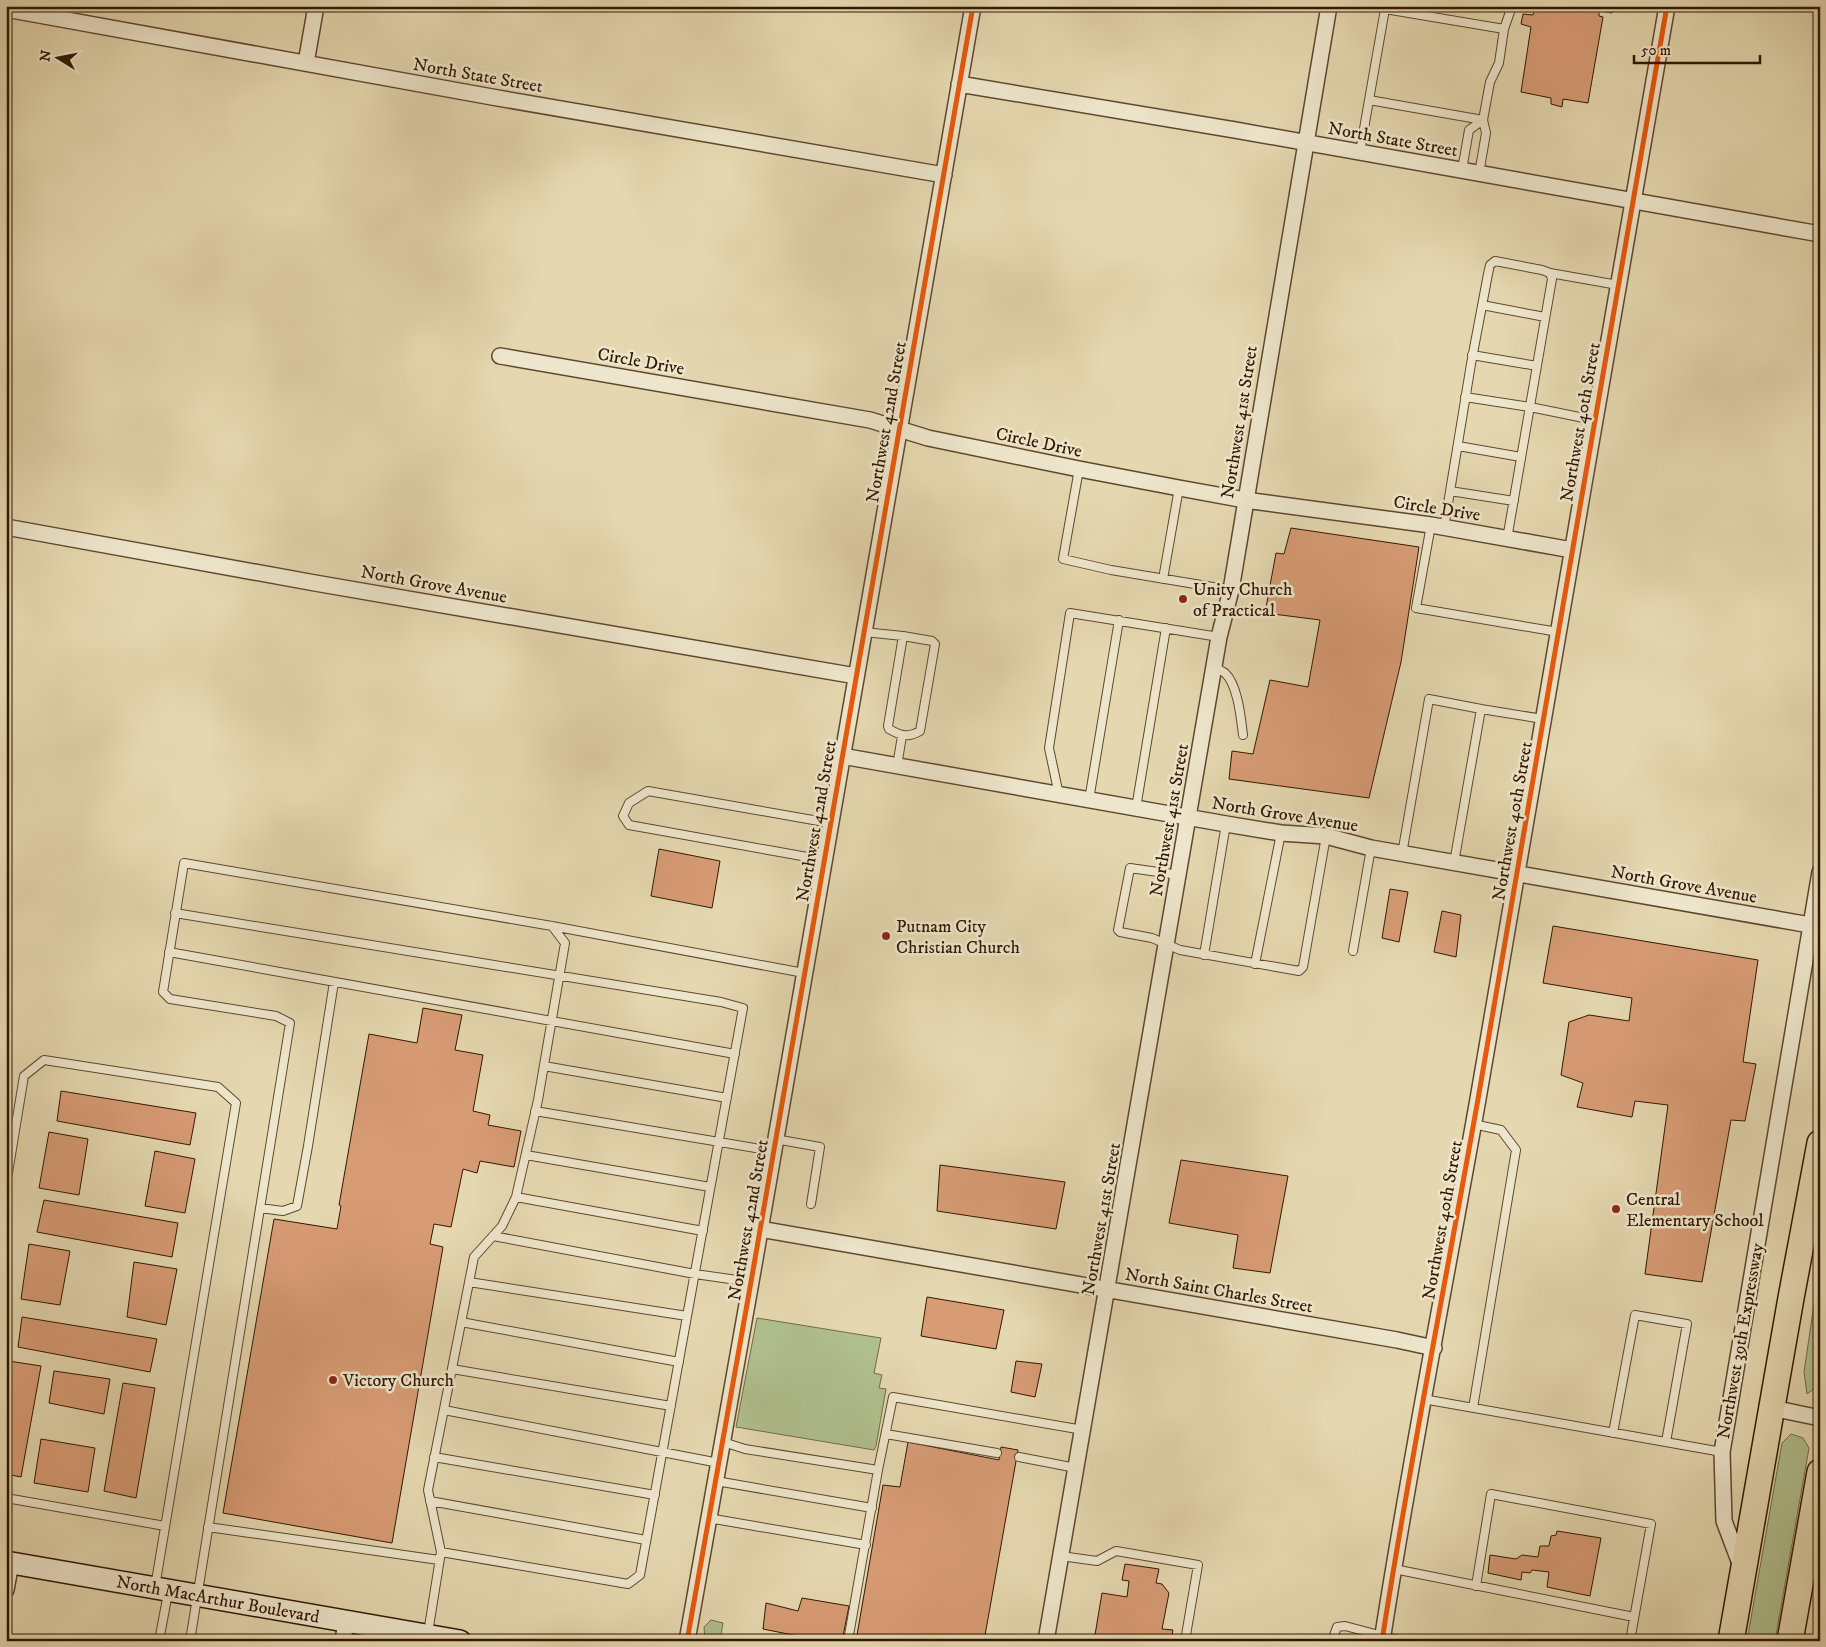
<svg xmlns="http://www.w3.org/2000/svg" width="1826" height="1647" font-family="'IM FELL DW Pica',serif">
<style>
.green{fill:#b0bf8e;stroke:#716b48}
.building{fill:#d89c75;stroke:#321702}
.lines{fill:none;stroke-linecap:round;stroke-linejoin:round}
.service-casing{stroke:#5f472e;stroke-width:10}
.minor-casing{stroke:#5f472e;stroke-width:18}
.secondary-casing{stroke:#321702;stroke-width:24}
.trunk-casing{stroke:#321702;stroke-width:28}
.service{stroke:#eee6cc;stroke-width:8}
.minor{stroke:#eee6cc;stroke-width:15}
.secondary{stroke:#eee6cc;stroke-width:21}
.trunk{stroke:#e5d8b0;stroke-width:25}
.cycleway-casing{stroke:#eee6cc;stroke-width:8}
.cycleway{stroke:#e8590c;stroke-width:5}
.poi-dot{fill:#8f2418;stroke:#eee6cc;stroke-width:2}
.labels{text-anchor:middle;stroke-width:5;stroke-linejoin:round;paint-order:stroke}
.street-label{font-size:18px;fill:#321702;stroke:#eee6cc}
.poi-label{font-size:18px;fill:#321702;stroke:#eee6cc;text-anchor:start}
</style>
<rect width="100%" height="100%" fill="#e5d8b0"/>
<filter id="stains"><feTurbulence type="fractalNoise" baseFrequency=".004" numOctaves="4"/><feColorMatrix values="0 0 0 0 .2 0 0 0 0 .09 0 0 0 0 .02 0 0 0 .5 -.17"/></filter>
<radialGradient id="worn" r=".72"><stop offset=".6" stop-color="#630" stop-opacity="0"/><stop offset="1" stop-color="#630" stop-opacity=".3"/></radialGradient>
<!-- green -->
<path class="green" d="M1820 1227V1380L1815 1388 1807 1394 1804 1372 1819 1271Z
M757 1318 881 1338 874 1373 882 1375 879 1388 886 1389 876 1446 874 1450 736 1427Z
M1791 1434 1803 1438 1809 1448 1775 1641H1747L1782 1443Z
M711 1620 723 1623 720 1641H705L704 1627Z"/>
<!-- building -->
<path class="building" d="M1535 6H1613L1612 13 1599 11V16L1603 17 1588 103 1563 99 1562 107 1551 104V98L1521 92 1531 27 1521 24 1523 14 1533 15Z
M1291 528 1419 547 1401 662 1369 798 1229 779 1232 751 1253 754 1270 680 1308 687 1320 620 1265 613 1276 553 1284 554Z
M659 849 720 861 712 908 651 896Z
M1390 889 1408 892 1399 942 1382 938Z
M1442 911 1461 915 1456 957 1434 952Z
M1553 926 1758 960 1743 1062 1756 1064 1745 1121 1731 1120 1702 1282 1645 1274 1668 1105 1635 1101 1632 1117 1577 1107 1583 1083 1561 1075 1569 1022 1589 1015 1629 1021 1632 998 1543 983Z
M423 1008 462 1015 455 1050 483 1055 473 1111 490 1115 488 1125 521 1131 514 1167 480 1161 477 1173 463 1169 451 1227 434 1224 430 1244 443 1247 392 1543 223 1513 274 1219 337 1229 341 1206 339 1205 369 1034 417 1043Z
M61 1091 196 1113 190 1145 57 1121Z
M49 1132 88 1139 79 1195 39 1188Z
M155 1151 195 1159 185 1213 145 1206Z
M1181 1160 1288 1176 1270 1273 1233 1268 1238 1235 1169 1223Z
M940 1165 1065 1182 1056 1229 937 1211Z
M44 1200 178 1223 172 1257 37 1232Z
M29 1244 70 1251 60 1305 21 1299Z
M134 1262 177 1269 166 1325 127 1317Z
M927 1297 1004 1310 996 1349 921 1336Z
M22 1317 157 1339 150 1372 18 1347Z
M9 1361 41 1366 21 1477 6 1474V1375Z
M1016 1361 1042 1364 1035 1397 1011 1392Z
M54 1371 110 1379 104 1414 49 1403Z
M123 1383 155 1388 136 1498 104 1491Z
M41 1439 95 1448 88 1492 34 1483Z
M908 1442 999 1460 1001 1447 1018 1450 984 1641H856L883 1485 900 1487Z
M1557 1531 1601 1538 1590 1596 1547 1587 1549 1572 1532 1570 1530 1573 1522 1572 1521 1580 1488 1573 1490 1555 1516 1559 1522 1555 1538 1557 1540 1546H1549L1551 1536 1556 1535Z
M1125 1564 1159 1569 1156 1583 1162 1584 1169 1593 1162 1629 1173 1630 1171 1641H1094L1102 1593 1127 1597 1129 1581 1122 1580Z
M802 1598 849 1606 842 1641H823L763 1629 766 1603 798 1611Z"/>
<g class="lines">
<defs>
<path id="service" d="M1369 100 1385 9 1504 29
M1360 152 1369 100 1483 120 1490 82 1499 63 1504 29 1512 6
M1462 170 1469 130 1483 120 1486 133 1479 174
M1550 273 1618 285
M1482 305 1545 317
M1472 355 1537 366
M1465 397 1530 407 1594 420
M1458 446 1521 457
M1079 469 1063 559 1111 570 1231 590
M1450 491 1514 501
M1431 525 1416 608 1558 632
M1444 528 1471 364 1488 274 1490 265 1495 261 1542 270 1550 273 1552 279 1507 539
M1163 579 1179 488
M864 632 903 636
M903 636 932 641 935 644 920 731C908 738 901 736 889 729L888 726Z
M1214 667C1218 669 1222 671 1225 673 1238 685 1241 719 1243 735
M1481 709 1543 719
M897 766 902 736
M1059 795 1049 748 1070 613 1219 637
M1089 800 1119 620
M1136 808 1166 628
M1402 854 1429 699 1481 709 1454 863
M824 860 629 825 623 816 629 803 648 791 830 823
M1179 875 1130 868 1118 930 1120 932 1152 938 1180 950 1299 971 1303 967 1326 836
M175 913 721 1002 743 1008 640 1575 628 1584 441 1552
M1353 951 1371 848
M169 952 735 1054
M1204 955 1226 824
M1255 964 1281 833
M544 1066 727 1098
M535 1111 773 1151
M1473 1124 1501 1130 1516 1150 1473 1408
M775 1139 820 1147 811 1204
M526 1155 710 1187
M6 1185 24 1076 44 1060 218 1087 236 1103 155 1587
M516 1197 703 1231
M260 1208 283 1211 297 1206 308 1146 334 982
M493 1236 695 1274 751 1282
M469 1282 687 1316
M461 1322 679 1362
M452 1369 671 1406
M1423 1399 1722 1452
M444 1410 719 1463
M1613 1433 1635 1315 1687 1324 1666 1442
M886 1434 997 1453
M723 1442 745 1449 878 1470
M434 1457 655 1495
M1019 1457 1076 1468
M716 1481 872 1508
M6 1498 165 1526
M430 1501 646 1540
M708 1518 866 1545
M208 1527 439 1560
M1061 1556 1097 1561 1116 1551 1198 1565 1185 1641
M1394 1569 1634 1617
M1476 1586 1491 1494 1651 1524 1630 1641
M428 1633 441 1552 428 1490 474 1257 502 1226 516 1197 538 1100 565 943 552 926
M159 1641 168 1593
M190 1641 290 1023 276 1016 170 999 163 992 184 863 552 926 804 973
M848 1641 878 1470 893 1397 1083 1430
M1332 1641 1337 1627 1345 1626 1402 1641"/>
<path id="minor" d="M6 9 492 97 944 175
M306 63 316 6
M959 84 1235 130 1820 234
M500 356 870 420 928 438 1079 469 1179 488 1245 500 1431 525 1572 550
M6 527 315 583 856 676
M842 756 1226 824 1281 833 1326 836 1371 848 1810 925
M760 1229 1397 1340 1434 1348
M1772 1408 1820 1418
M1741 1566 1724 1521 1722 1452 1820 872
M6 1590 11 1563
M343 1641 346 1621
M687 1641 751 1282 973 6
M1046 1641 1219 637 1231 590 1329 6
M1382 1641C1410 1460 1446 1280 1478 1099 1541 735 1603 370 1667 6"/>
<path id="secondary" d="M6 1562 460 1641"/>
<path id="trunk" d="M1731 1641 1791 1298 1820 1143
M1790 1641 1820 1472"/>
</defs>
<!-- service casing -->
<use href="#service" class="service-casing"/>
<!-- minor casing -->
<use href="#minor" class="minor-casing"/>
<!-- secondary casing -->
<use href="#secondary" class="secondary-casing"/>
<!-- trunk casing -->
<use href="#trunk" class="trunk-casing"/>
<!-- service -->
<use href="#service" class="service"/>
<!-- minor -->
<use href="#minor" class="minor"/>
<!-- secondary -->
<use href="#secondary" class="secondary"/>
<!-- trunk -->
<use href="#trunk" class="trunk"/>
<defs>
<path id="cycleway" d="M687 1641 751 1282 973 6
M1382 1641C1410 1460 1446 1280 1478 1099 1541 735 1603 370 1667 6"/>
</defs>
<!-- cycleway casing -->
<use href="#cycleway" class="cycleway-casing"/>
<!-- cycleway -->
<use href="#cycleway" class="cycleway"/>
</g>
<!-- markers -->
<g class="poi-dot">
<circle cx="1183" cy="599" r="5"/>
<circle cx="886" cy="936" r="5"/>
<circle cx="1616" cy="1209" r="5"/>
<circle cx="333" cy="1380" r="5"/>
</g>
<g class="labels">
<!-- street labels -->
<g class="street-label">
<text transform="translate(478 75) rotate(10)" y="6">North State Street</text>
<text transform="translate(1393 139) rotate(10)" y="6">North State Street</text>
<text transform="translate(641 361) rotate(10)" y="6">Circle Drive</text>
<text transform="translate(886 422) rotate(-80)" y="6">Northwest 42nd Street</text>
<text transform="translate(1239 422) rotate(-81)" y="6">Northwest 41st Street</text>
<text transform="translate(1580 422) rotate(-80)" y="6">Northwest 40th Street</text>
<text transform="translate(1039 442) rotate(12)" y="6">Circle Drive</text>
<text transform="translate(1437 508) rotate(9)" y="6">Circle Drive</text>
<text transform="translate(434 584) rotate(10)" y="6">North Grove Avenue</text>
<text transform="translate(1285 814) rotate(9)" y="6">North Grove Avenue</text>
<text transform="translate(1169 820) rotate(-80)" y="6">Northwest 41st Street</text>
<text transform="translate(816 821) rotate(-80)" y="6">Northwest 42nd Street</text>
<text transform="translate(1512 821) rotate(-80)" y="6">Northwest 40th Street</text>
<text transform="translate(1684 884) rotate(10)" y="6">North Grove Avenue</text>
<text transform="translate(1101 1219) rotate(-80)" y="6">Northwest 41st Street</text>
<text transform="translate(748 1220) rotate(-80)" y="6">Northwest 42nd Street</text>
<text transform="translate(1442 1220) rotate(-80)" y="6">Northwest 40th Street</text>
<text transform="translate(1219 1290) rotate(10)" y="6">North Saint Charles Street</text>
<text transform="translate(1740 1341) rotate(-80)" y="6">Northwest 39th Expressway</text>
<text transform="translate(218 1599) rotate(10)" y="6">North MacArthur Boulevard</text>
</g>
<!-- poi labels -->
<g class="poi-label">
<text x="1193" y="595">Unity Church<tspan x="1193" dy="21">of Practical</tspan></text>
<text x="896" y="932">Putnam City<tspan x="896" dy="21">Christian Church</tspan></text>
<text x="1626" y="1205">Central<tspan x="1626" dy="21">Elementary School</tspan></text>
<text x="343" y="1386">Victory Church</text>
</g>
</g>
<!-- margin -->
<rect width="1826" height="1647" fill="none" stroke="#e5d8b0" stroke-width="25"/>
<rect x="8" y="8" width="1811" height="1632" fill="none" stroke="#321702" stroke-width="2.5"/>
<rect x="12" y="12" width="1801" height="1622" fill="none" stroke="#321702"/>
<!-- north arrow -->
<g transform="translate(58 58) rotate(280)" stroke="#eee6cc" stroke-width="4" paint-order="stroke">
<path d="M0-4L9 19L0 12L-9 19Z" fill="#321702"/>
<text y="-8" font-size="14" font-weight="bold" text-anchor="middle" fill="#321702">N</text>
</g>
<!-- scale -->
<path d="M1634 55v8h126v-8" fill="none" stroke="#321702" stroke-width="2.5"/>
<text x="1641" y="55" font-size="15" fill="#321702" stroke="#eee6cc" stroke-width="4" paint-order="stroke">50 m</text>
<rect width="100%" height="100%" filter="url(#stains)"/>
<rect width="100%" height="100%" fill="url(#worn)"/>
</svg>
